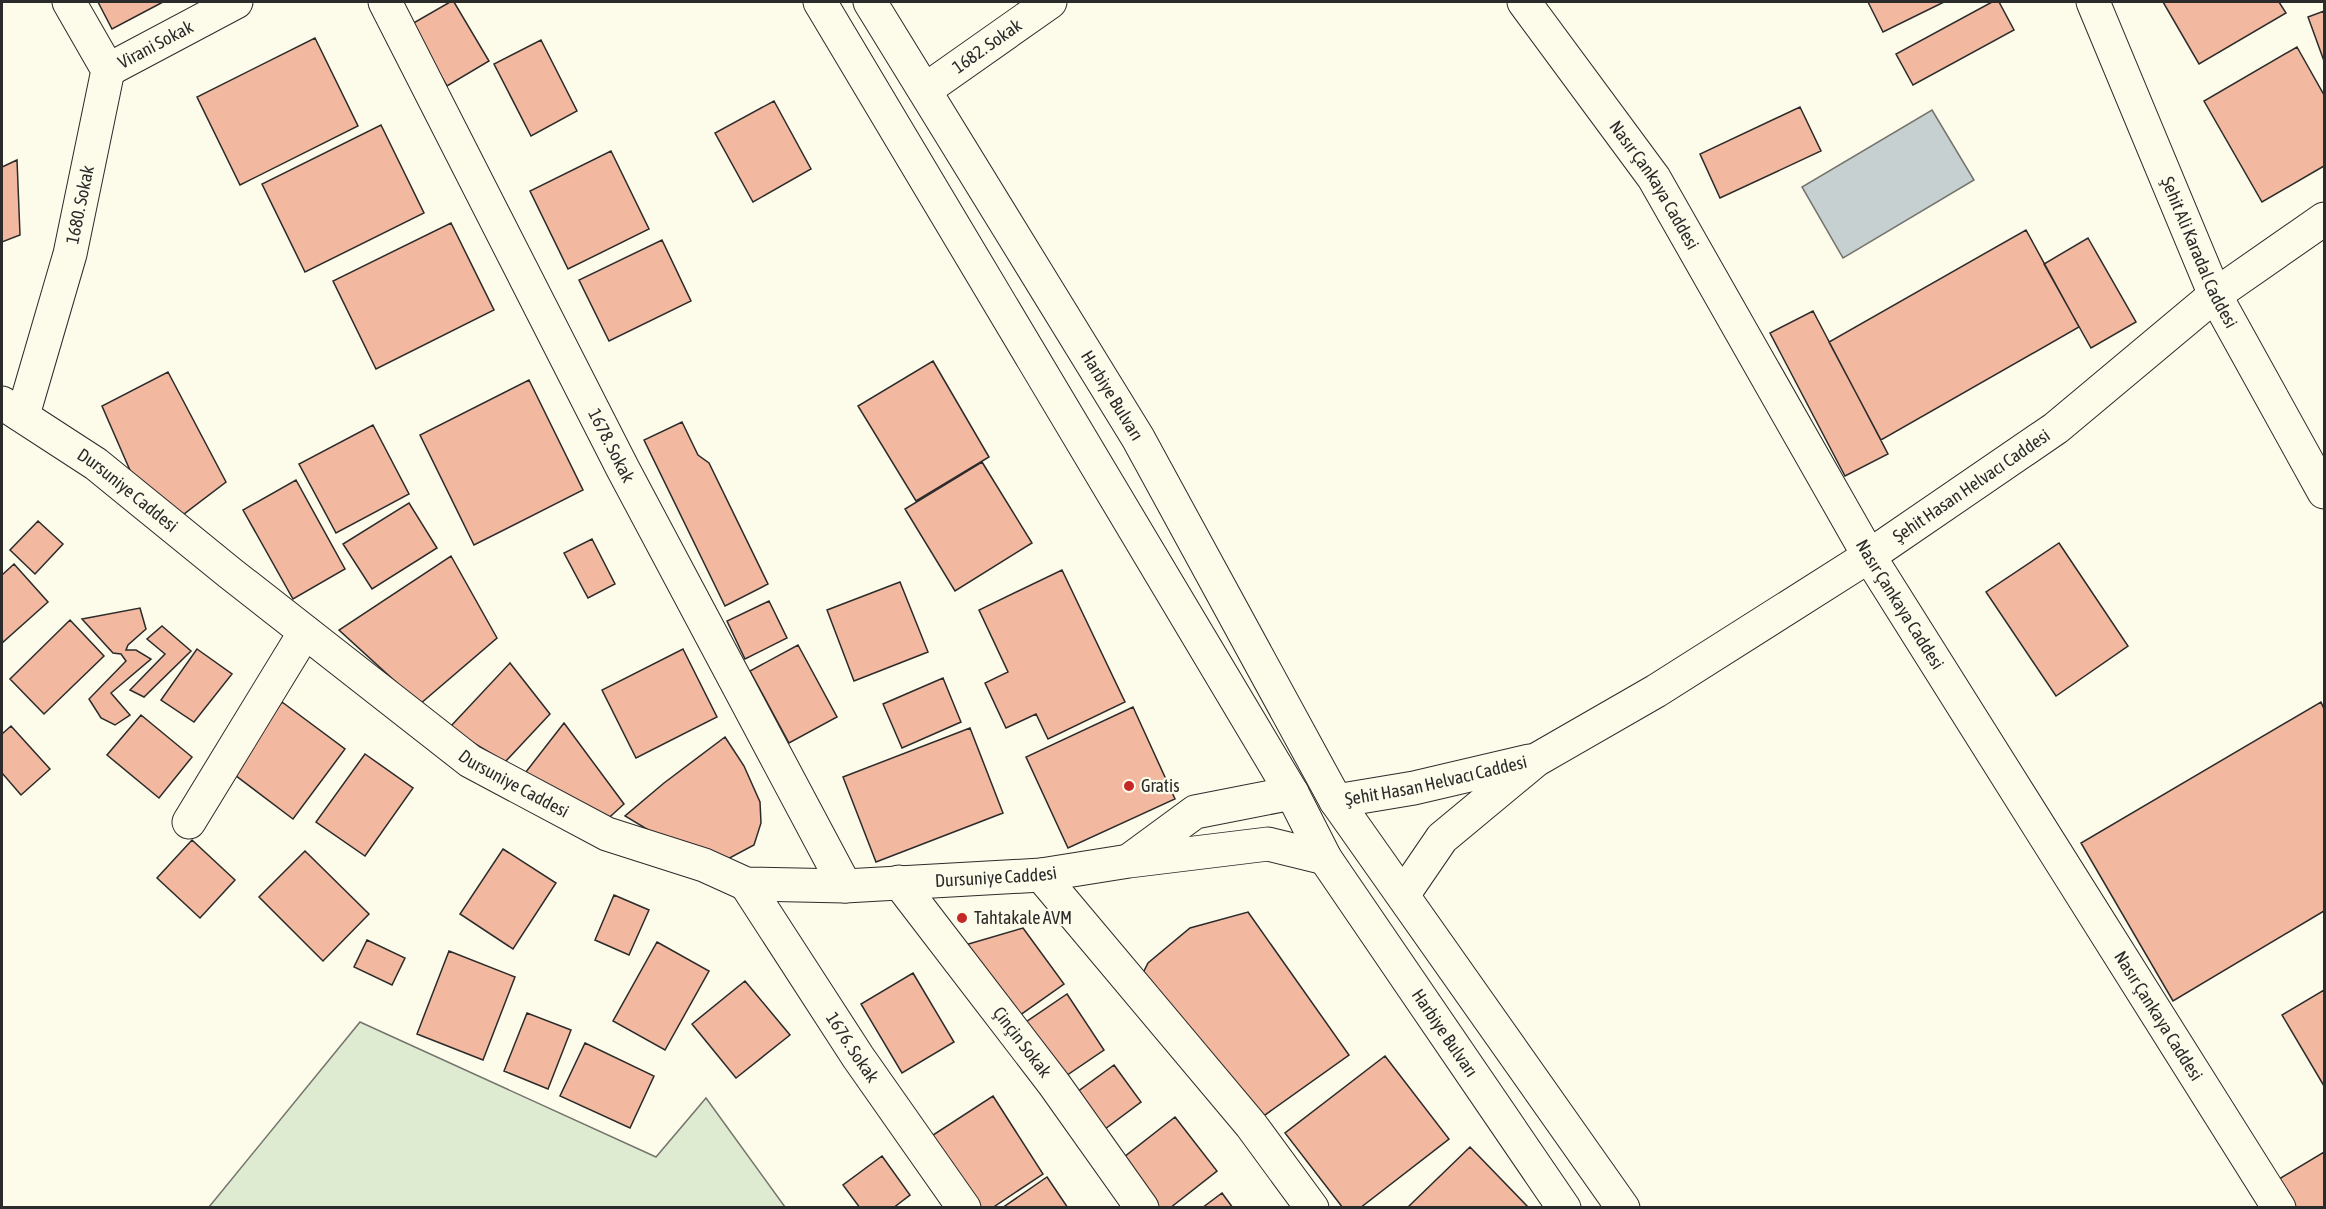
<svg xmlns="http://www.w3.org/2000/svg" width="2326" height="1209" font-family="'Asap Condensed',sans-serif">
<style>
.green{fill:#deebd1;stroke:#74746e;stroke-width:1.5}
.water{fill:#c7d0d0;stroke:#74746e;stroke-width:1.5}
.building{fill:#f2b8a0;stroke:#2b2b2b;stroke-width:1.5}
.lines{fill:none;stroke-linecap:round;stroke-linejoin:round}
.minor-casing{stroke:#2b2b2b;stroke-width:35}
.major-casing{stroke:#2b2b2b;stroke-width:35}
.minor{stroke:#fdfbea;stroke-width:33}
.major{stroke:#fdfbea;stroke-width:33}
.poi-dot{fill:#c62828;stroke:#fdfbea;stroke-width:2}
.labels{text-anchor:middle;stroke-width:4.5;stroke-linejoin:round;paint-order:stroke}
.street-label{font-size:18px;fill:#2b2b2b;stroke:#fdfbea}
.poi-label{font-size:18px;fill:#2b2b2b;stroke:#fdfbea;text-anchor:start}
</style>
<rect width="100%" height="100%" fill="#fdfbea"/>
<!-- green -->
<path class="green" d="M360 1022 656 1157 706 1098 785 1207H209Z"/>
<!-- water -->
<path class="water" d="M1932 110 1974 180 1843 258 1802 187Z"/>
<!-- building -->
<path class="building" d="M98 2H163L112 29Z
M450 2H454L489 61 447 86 410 25Z
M1868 2H1944L1883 32Z
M1992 2H1999L2014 30 1913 85 1896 54Z
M2163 2H2279L2286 13 2199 64Z
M2324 11V61L2308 17Z
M315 38 358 126 240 185 197 97Z
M541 40 577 111 531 136 494 64Z
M2297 47 2324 95V166L2262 202 2204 101Z
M774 101 811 169 753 202 715 133Z
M1800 107 1821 151 1720 198 1700 154Z
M381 125 424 213 305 272 262 184Z
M611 151 649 229 568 269 530 191Z
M17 160 20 235 2 242V167Z
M451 223 494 310 376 369 333 281Z
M2026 230 2079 327 1881 440 1829 342Z
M2088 238 2136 322 2091 348 2044 264Z
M662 240 691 301 609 341 579 280Z
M1813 311 1888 454 1845 476 1770 333Z
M933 361 989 457 916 501 858 406Z
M168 372 226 482 184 514 139 491 102 406Z
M529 380 583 490 474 545 420 435Z
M682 422 698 455 709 463 768 584 725 606 644 440Z
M373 425 409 494 336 533 299 464Z
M982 462 1032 543 955 591 905 509Z
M296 480 345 569 293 599 243 510Z
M409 503 437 548 372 589 343 544Z
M38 521 63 544 35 574 10 550Z
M592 539 615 584 588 598 564 553Z
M2059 543 2128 646 2056 696 1986 592Z
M451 556 497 638 420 704 339 630Z
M14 564 48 602 2 643V575Z
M1062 570 1125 702 1048 739 1036 714 1006 728 985 683 1008 672 979 610Z
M900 582 928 652 854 681 827 610Z
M769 601 787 638 745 659 727 621Z
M140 608 146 629 128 645 126 650H136L151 659 111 693 130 715 115 725 101 718 89 699 126 661 121 654 113 653 82 619Z
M70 620 104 656 44 714 10 679Z
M162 626 191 651 144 697 130 690 165 654 147 639Z
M798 645 837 717 789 743 750 671Z
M197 649 232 674 194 722 161 700Z
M683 649 717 717 636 758 602 690Z
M510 663 550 714 505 762 462 736 451 726Z
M943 678 961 722 902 748 883 704Z
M282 702 345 749 293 819 231 772Z
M2321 702 2324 709V911L2173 1001 2081 843Z
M1133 707 1175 799 1068 848 1026 757Z
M141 715 192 757 159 798 107 755Z
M564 723 624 804 602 824 522 777Z
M11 726 50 769 21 795 2 773V734Z
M970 728 1003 813 876 862 843 777Z
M725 737 744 766 760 802 761 823 754 845 726 860 650 831 625 816 664 783Z
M365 754 413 788 365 856 316 822Z
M192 840 235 880 200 918 157 878Z
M503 849 556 883 513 949 460 914Z
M305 851 369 914 323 961 259 897Z
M614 895 649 910 629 955 595 940Z
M1248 912 1349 1055 1251 1125 1143 973 1148 963 1190 928Z
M1023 928 1064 984 1009 1023 955 948Z
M367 940 405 958 392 985 354 967Z
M657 942 709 971 665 1050 613 1021Z
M449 951 515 977 483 1060 417 1034Z
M913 973 954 1042 902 1073 861 1004Z
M745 981 790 1035 736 1078 692 1024Z
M2324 990V1086L2282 1015Z
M1067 994 1104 1050 1054 1084 1017 1028Z
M527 1013 571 1030 548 1089 504 1071Z
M585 1043 654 1076 630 1128 560 1096Z
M1385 1056 1449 1139 1360 1208H1343L1285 1133Z
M1114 1065 1141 1102 1101 1132 1073 1095Z
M993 1096 1043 1174 992 1208H976L930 1137Z
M1175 1117 1217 1171 1170 1208H1155L1119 1161Z
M1470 1147 1529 1208H1407Z
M2324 1152V1208H2295L2279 1179Z
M882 1156 910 1195 893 1208H860L843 1185Z
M1047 1177 1068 1208H1002Z
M1222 1193 1233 1208H1202Z"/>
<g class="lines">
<defs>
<g id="minor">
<path id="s1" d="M385 2 623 469 845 886"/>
<path id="s2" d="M1524 2 1654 178 1869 556 2279 1208"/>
<path id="s3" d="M2093 2 2215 295 2324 492"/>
<path id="s4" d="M108 70 236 2"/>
<path id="s5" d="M925 90 1050 2"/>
<path id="s6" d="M2 403 96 464 230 573 470 761 607 834 704 865 746 884 845 886 1041 875 1129 861 1268 844 1325 858"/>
<path id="s7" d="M23 415 70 254 108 70 69 2"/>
<path id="s8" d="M1336 801 1414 788 1529 761"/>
<path d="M189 822 305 632"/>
<path d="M1131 859 1195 812 1292 793"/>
<path d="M1041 875 1251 1125 1312 1208"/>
<path id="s9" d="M899 882 1054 1084 1142 1208"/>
<path id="s10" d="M746 884 858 1057 964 1208"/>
<path id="s11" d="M1403 895 1442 838 1536 760 1656 691 1869 556 2056 428 2215 295 2324 219"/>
</g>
<g id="major">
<path id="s12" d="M820 2 1292 793 1325 858 1564 1208"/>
<path id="s13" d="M870 2 1138 438 1336 801 1623 1208"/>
</g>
</defs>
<!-- minor casing -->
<use href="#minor" class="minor-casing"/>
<!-- major casing -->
<use href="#major" class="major-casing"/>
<!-- minor -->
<use href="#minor" class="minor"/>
<!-- major -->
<use href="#major" class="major"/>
</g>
<!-- markers -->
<g class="poi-dot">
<circle cx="1129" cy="786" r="6"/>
<circle cx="962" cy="918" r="6"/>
</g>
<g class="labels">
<!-- street labels -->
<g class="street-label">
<text dy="6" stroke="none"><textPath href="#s4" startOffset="54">Virani Sokak</textPath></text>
<text dy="6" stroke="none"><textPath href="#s5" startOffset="76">1682. Sokak</textPath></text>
<text dy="6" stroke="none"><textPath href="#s2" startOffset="225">Nasır Çankaya Caddesi</textPath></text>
<text dy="6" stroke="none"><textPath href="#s7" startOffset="218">1680. Sokak</textPath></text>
<text dy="6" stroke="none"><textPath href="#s3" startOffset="272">Şehit Ali Karadal Caddesi</textPath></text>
<text dy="6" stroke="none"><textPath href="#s13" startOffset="462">Harbiye Bulvarı</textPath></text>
<text dy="6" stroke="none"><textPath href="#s1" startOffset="498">1678. Sokak</textPath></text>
<text dy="6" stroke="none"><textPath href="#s11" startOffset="706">Şehit Hasan Helvacı Caddesi</textPath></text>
<text dy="6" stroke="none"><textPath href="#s6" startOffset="153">Dursuniye Caddesi</textPath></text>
<text dy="6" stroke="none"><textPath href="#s2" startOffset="711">Nasır Çankaya Caddesi</textPath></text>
<text dy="6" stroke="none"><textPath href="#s8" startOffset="102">Şehit Hasan Helvacı Caddesi</textPath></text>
<text dy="6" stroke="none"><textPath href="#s6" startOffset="639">Dursuniye Caddesi</textPath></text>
<text dy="6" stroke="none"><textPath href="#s6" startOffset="1143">Dursuniye Caddesi</textPath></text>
<text dy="6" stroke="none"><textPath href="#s2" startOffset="1197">Nasır Çankaya Caddesi</textPath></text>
<text dy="6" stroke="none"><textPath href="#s12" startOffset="1206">Harbiye Bulvarı</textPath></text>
<text dy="6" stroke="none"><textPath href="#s9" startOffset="202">Çinçin Sokak</textPath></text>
<text dy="6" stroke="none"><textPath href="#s10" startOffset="195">1676. Sokak</textPath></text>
</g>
<!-- poi labels -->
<g class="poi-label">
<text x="1141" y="792">Gratis</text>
<text x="974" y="924">Tahtakale AVM</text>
</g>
</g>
<!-- border -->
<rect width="2326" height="1209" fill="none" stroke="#2b2b2b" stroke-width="6"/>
</svg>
